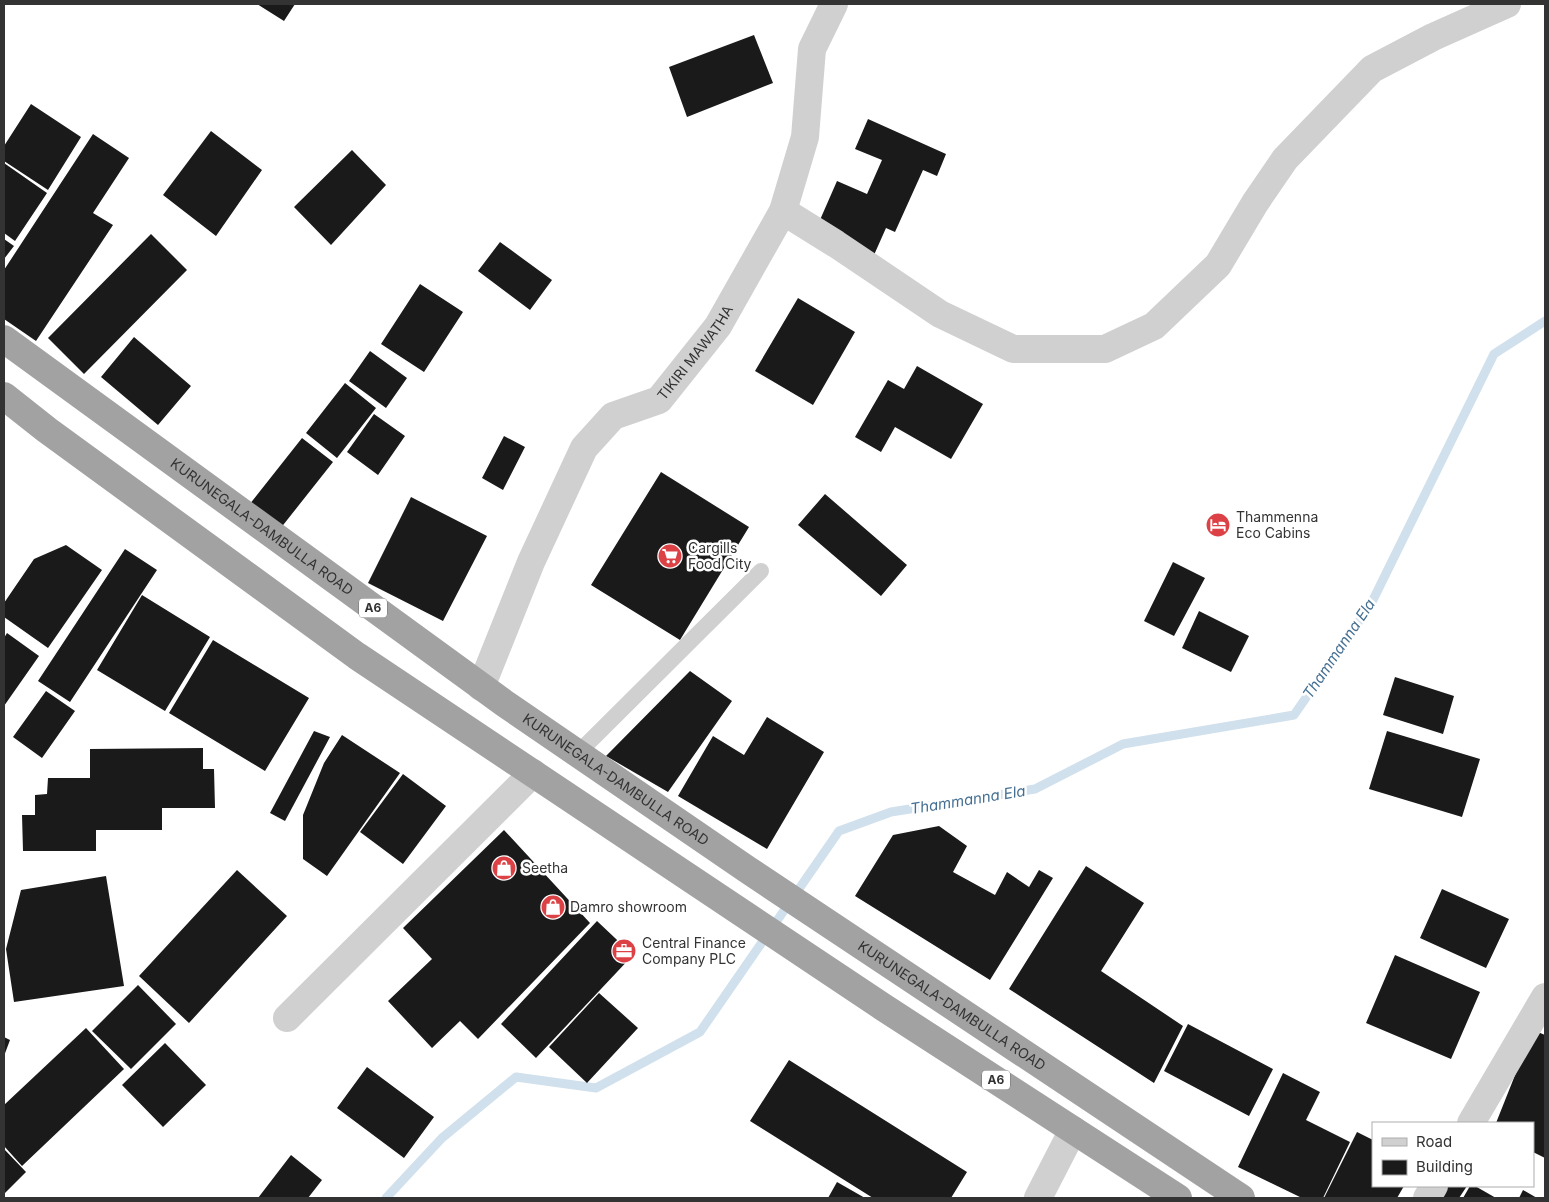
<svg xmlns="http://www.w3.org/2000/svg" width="1549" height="1202" font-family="Inter,sans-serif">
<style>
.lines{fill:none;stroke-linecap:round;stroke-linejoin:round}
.stream{stroke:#d0e0ec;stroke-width:9}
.building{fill:#1a1a1a}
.service{stroke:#d0d0d0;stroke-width:16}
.minor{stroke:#d0d0d0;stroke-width:28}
.trunk{stroke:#a2a2a2;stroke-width:28}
.labels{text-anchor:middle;stroke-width:5;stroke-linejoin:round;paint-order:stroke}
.shield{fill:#fff;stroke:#707070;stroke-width:1}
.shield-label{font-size:12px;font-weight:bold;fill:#333}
.street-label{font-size:14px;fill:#333;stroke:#fff}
.poi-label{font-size:14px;fill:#333;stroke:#fff;text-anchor:start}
.water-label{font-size:15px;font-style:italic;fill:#446f92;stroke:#fff}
</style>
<rect width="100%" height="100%" fill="#fff"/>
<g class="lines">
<!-- stream -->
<path class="stream" d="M386 1198 442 1138 516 1077 596 1088 700 1032 839 831 891 812 1035 789 1123 744 1294 715 1371 604 1494 354 1545 321"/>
</g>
<!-- building -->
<path class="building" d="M257 4H295L284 21Z
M754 35 773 83 687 117 669 67Z
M31 104 81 137 48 190 4 161V146Z
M868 119 946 154 937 176 923 170 895 232 886 228 874 255 816 229 837 181 867 194 882 160 855 149Z
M211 131 262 170 216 236 163 195Z
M93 134 129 158 93 213 113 225 36 341 4 319V270Z
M352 150 386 185 331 245 294 207Z
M4 163 47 193 15 241 4 233Z
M151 234 187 270 84 374 48 338Z
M4 239 14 246 4 259Z
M500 242 552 280 530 310 478 271Z
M420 284 463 312 424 372 381 344Z
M798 298 855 332 813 405 755 371Z
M134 337 191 386 158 425 101 377Z
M370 351 407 378 386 408 349 381Z
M917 366 983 404 951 459 895 427 881 452 855 437 888 380 904 389Z
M345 383 376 408 337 458 306 433Z
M374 414 405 436 378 475 347 452Z
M504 436 525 447 503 490 482 478Z
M302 438 333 462 280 529 249 505Z
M661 472 749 527 680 640 591 585Z
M825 494 907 565 881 596 798 525Z
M411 497 487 536 443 621 368 583Z
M66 545 102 570 48 648 4 617V603L34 559Z
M125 549 157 570 70 702 38 681Z
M1173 562 1205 578 1174 636 1144 621Z
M142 595 210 637 165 711 97 670Z
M1199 611 1249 636 1231 672 1182 648Z
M7 633 39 656 4 706V638Z
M213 640 309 698 265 771 169 713Z
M690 671 732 701 668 792 606 756Z
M1395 677 1454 696 1443 734 1383 715Z
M46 691 75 711 42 758 13 737Z
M767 717 824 752 767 849 678 796 713 736 744 755Z
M314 731 330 737 285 821 270 813Z
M1387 731 1480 759 1462 817 1369 789Z
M342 735 400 773 327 876 303 859V815L324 763Z
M203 748V769H214L215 808H162V830H96V851H23L22 815H35V795L47 794 48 778H90V749Z
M403 774 446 806 403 864 360 832Z
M939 826 967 846 953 872 995 895 1007 872 1029 887 1039 870 1053 878 990 980 855 896 893 835Z
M504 830 590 923 478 1039 460 1021 432 1048 388 1001 432 959 403 928Z
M1086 866 1144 903 1101 971 1183 1026 1154 1083 1009 989Z
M237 870 287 916 189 1023 139 976Z
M106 876 124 986 14 1002 6 949 21 890Z
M1442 889 1509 919 1486 968 1420 938Z
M597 921 633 955 536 1058 501 1024Z
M1395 955 1480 992 1451 1059 1366 1023Z
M138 985 176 1024 131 1069 92 1031Z
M599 993 638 1028 587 1083 549 1047Z
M1188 1024 1273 1069 1249 1116 1164 1071Z
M86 1028 124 1069 22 1166 4 1146V1105Z
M1533 1030 1545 1035V1158L1533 1152V1123H1496Z
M4 1037 10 1040 4 1056Z
M165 1043 206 1085 163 1127 122 1085Z
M789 1060 967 1172 951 1198H873L750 1121Z
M367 1067 434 1117 404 1158 337 1108Z
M1283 1073 1320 1092 1306 1120 1350 1142 1323 1198H1302L1238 1167Z
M1357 1132 1373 1140V1186H1404L1397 1198H1324Z
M4 1149 26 1172 4 1194Z
M291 1155 322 1180 308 1198H258Z
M837 1182 865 1198H828Z
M1438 1186H1467L1459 1198H1431Z
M1470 1186H1475L1496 1198H1463Z
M1523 1190 1537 1198H1519Z"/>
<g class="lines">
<!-- service -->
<path class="service" d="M578 753 761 571"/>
<!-- minor -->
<g class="minor">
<path d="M783 211 836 244 940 314 1013 349H1105L1154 326 1218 265 1255 203 1285 159 1372 69 1433 37 1507 4"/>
<path id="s1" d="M481 687 531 562 584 448 613 416 659 400 718 326 783 211 805 137 812 49 834 4"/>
<path d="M287 1018 533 773"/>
<path d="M1471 1123 1545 997"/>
<path d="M1038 1198 1073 1130"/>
<path d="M1427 1198 1434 1186"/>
</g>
<!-- trunk -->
<g class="trunk">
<path id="s2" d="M4 339 504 703 748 870 1241 1198"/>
<path d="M4 396 47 430 357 656 883 1007 1178 1198"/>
</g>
</g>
<!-- icons -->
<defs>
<symbol id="hotel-disc" viewBox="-11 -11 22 22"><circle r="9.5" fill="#dc4245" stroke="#fff"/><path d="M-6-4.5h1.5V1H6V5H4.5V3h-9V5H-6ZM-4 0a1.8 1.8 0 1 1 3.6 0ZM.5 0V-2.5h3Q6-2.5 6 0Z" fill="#fff"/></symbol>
<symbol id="supermarket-disc" viewBox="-11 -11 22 22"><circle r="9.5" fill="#dc4245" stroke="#fff"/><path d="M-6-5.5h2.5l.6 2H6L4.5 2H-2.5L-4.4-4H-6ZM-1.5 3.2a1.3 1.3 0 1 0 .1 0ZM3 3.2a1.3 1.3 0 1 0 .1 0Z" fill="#fff"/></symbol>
<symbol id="shop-disc" viewBox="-11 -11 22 22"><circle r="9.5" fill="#dc4245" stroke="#fff"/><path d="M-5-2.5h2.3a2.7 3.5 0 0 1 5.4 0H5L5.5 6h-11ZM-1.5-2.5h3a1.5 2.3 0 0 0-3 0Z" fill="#fff"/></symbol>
<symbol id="office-disc" viewBox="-11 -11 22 22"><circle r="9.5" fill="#dc4245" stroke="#fff"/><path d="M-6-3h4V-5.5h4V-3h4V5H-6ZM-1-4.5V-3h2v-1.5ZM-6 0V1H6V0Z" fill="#fff"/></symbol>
</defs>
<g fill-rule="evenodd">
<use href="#hotel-disc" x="1204" y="511" width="28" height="28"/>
<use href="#supermarket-disc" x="656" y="542" width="28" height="28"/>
<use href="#shop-disc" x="490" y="854" width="28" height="28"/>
<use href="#shop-disc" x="539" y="893" width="28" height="28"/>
<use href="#office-disc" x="610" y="937" width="28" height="28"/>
</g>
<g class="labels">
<!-- shield labels -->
<g class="shield">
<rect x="359" y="598.5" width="28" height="19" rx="4"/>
<rect x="982" y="1070.5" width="28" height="19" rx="4"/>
</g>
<g class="shield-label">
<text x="373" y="612">A6</text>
<text x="996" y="1084">A6</text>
</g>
<!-- street labels -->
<g class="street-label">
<text dy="5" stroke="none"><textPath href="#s1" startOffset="412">TIKIRI MAWATHA</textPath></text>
<text dy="5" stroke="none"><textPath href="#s2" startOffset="319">KURUNEGALA-DAMBULLA ROAD</textPath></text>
<text dy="5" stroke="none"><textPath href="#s2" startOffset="754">KURUNEGALA-DAMBULLA ROAD</textPath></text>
<text dy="5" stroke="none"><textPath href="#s2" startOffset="1159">KURUNEGALA-DAMBULLA ROAD</textPath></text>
</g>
<!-- poi labels -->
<g class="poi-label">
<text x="1236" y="522">Thammenna<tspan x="1236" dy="16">Eco Cabins</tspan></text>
<text x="688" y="553">Cargills<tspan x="688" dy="16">Food City</tspan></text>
<text x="522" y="873">Seetha</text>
<text x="570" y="912">Damro showroom</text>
<text x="642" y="948">Central Finance<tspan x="642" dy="16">Company PLC</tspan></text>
</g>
<!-- water labels -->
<g class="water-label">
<text transform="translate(1339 649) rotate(-56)" y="5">Thammanna Ela</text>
<text transform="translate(968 800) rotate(-9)" y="5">Thammanna Ela</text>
</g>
</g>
<!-- border -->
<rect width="1549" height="1202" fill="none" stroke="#333333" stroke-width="10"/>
<!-- legend -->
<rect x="1372" y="1122" width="162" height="65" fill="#ffffff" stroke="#adadad"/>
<rect x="1382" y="1138" width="25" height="8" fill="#d0d0d0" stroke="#adadad"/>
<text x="1416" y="1147" font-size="15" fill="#333333">Road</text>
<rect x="1382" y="1160" width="25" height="15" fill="#1a1a1a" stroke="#adadad"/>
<text x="1416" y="1172" font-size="15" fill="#333333">Building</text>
</svg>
